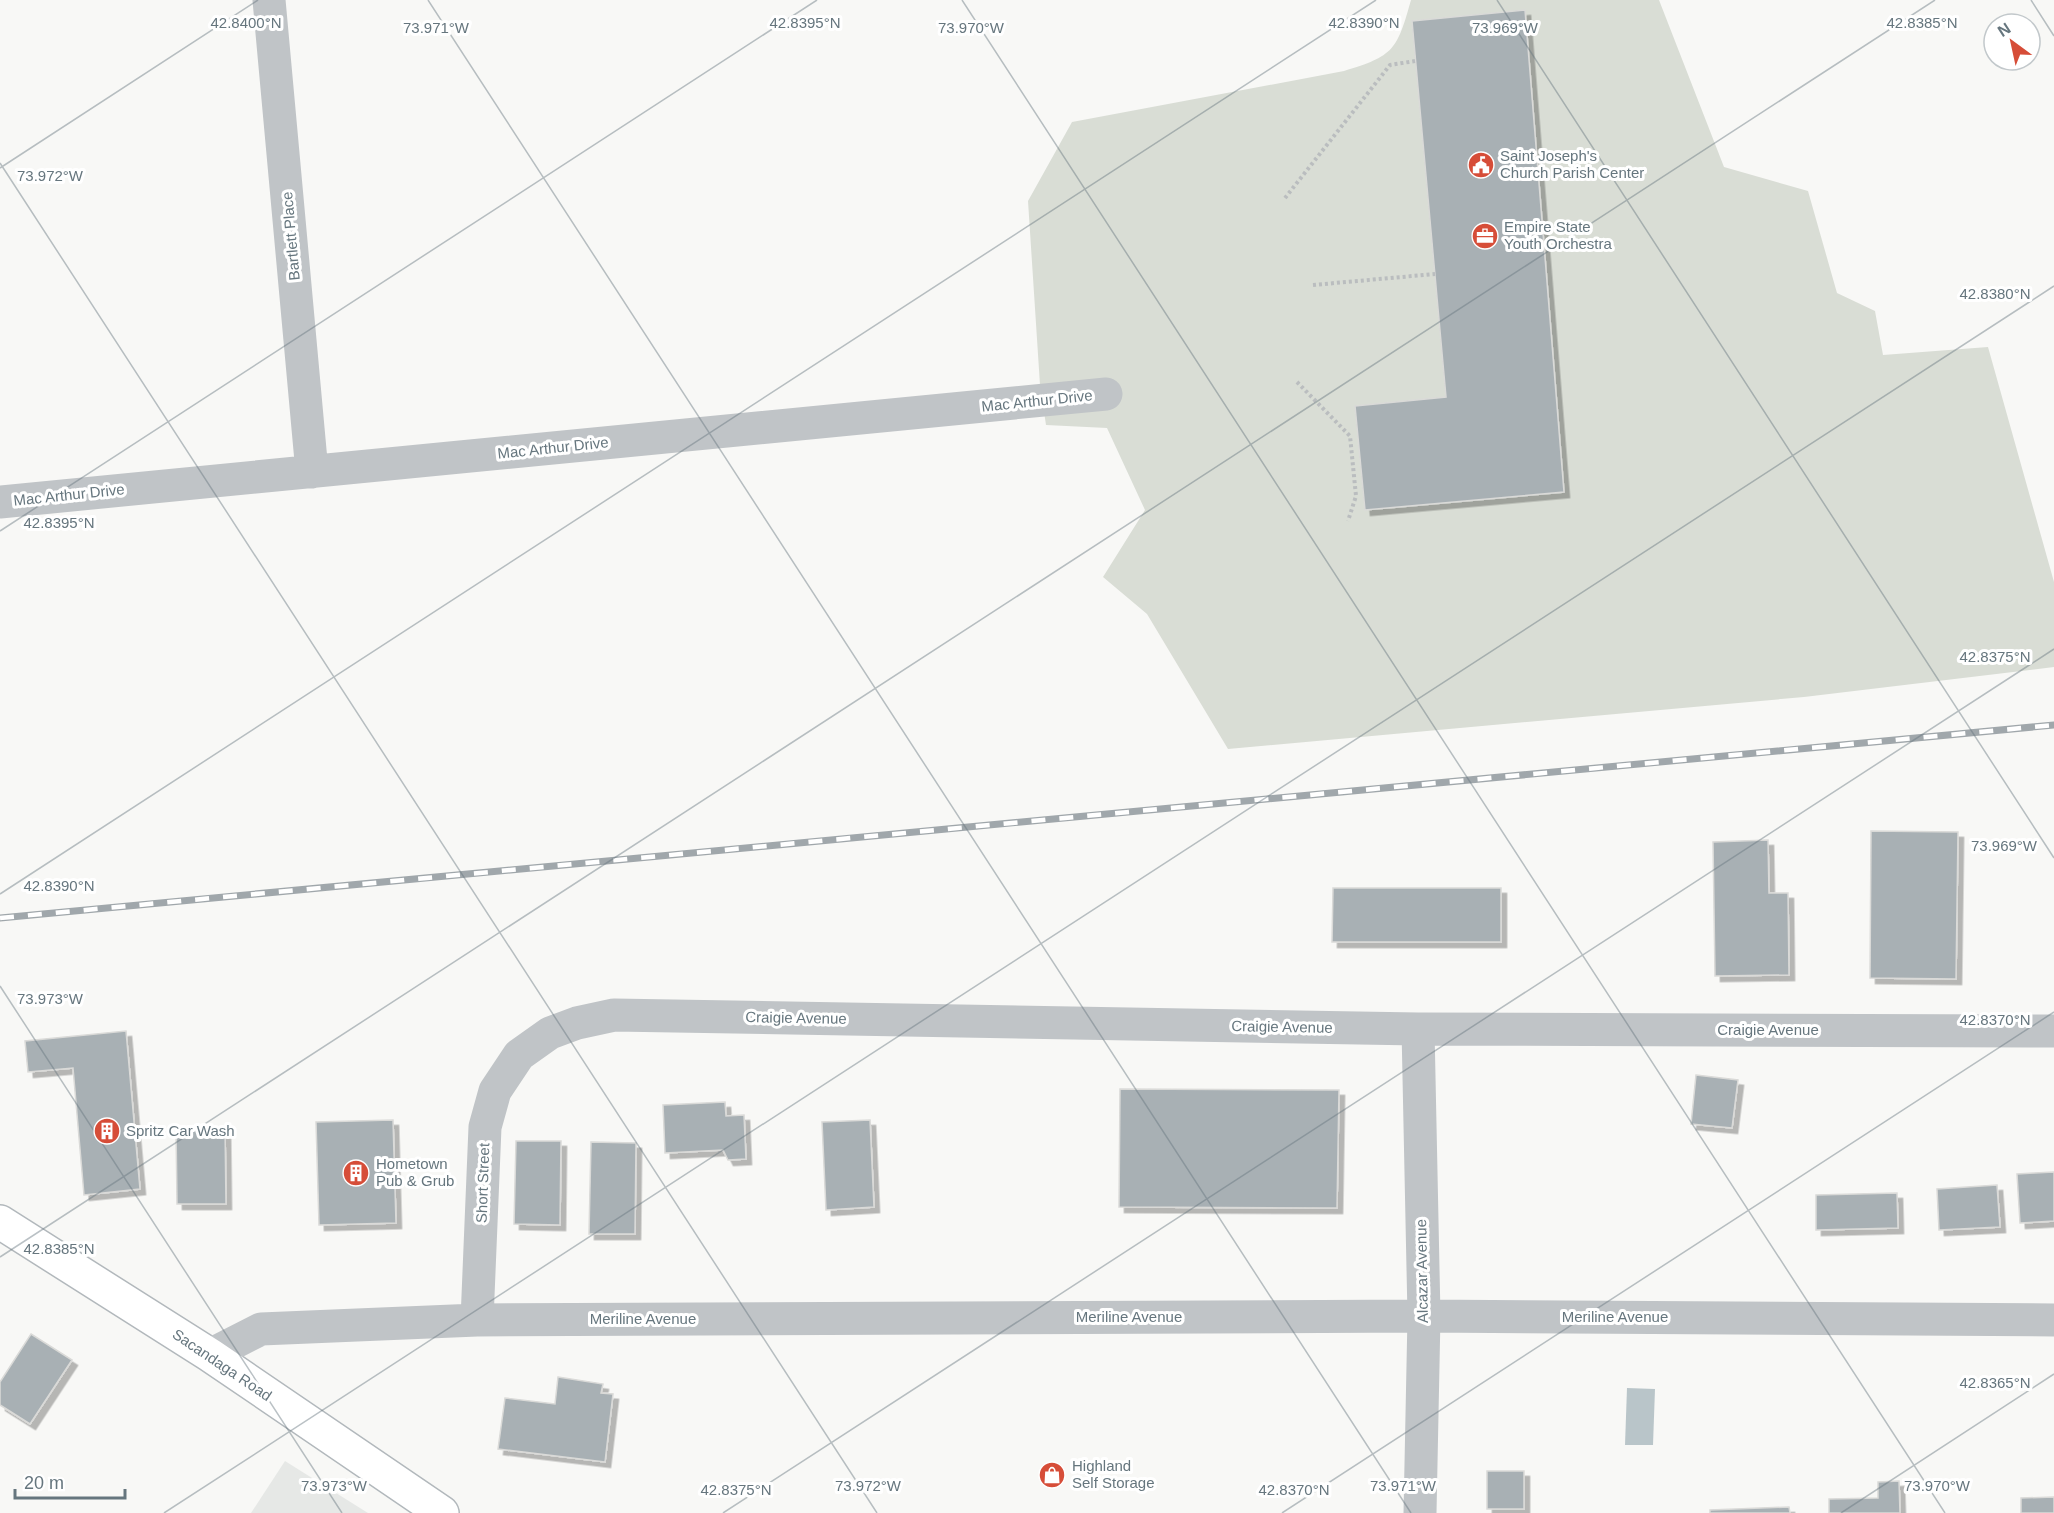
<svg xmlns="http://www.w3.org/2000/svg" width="2054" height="1513" font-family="Arial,sans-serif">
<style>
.built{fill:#e6e8e6}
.green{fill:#d9ddd5}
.water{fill:#b9c5c9}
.building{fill:#a8b0b4;stroke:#dadad8;stroke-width:1.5;filter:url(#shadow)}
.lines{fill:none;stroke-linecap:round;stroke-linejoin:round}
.secondary-casing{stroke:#b2b8bc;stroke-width:36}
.path{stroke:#babdbf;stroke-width:4;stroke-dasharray:3 3;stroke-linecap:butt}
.minor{stroke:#c0c4c7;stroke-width:33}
.secondary{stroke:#fff;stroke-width:33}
.rail-casing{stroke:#a0a7ab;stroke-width:7}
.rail{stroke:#fff;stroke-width:4.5;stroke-dasharray:14;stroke-linecap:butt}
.ticks{fill:none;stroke:#66767e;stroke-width:1.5;stroke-opacity:0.45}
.labels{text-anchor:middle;stroke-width:6;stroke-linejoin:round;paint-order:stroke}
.poi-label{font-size:15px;fill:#66767e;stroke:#fff;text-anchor:start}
.street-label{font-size:15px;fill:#66767e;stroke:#fff}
.ticks-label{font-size:15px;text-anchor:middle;fill:#66767e;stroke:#fff;stroke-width:6;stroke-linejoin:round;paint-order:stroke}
</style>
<defs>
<filter id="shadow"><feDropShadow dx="5.5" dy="5.5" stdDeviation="0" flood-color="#0004"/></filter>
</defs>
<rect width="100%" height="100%" fill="#f8f8f6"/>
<!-- built -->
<path class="built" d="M285 1461 368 1513H251Z"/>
<!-- green -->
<path class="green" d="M1411 0H1659L1724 167 1808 191 1837 293 1875 311 1883 355 1988 347 2054 582V667L1804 697 1228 749 1147 614 1103 577 1145 510 1107 428 1046 425 1040 385 1028 201 1072 122 1344 71C1394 56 1397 50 1411 0Z"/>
<!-- water -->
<path class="water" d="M1627 1388 1655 1389 1653 1445H1625Z"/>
<!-- building -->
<path class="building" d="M1525 10 1564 492 1365 510 1355 406 1446 397 1412 21Z
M1871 831 1958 832 1956 979 1870 978Z
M1768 840 1769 893H1788L1789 975 1715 976 1713 842Z
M1333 888H1501V942H1332Z
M126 1031 140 1189 84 1195 73 1068 28 1072 25 1041Z
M1696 1075 1738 1080 1732 1128 1691 1124Z
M1120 1089 1339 1090 1337 1208 1119 1207Z
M725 1102 726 1116 744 1115 746 1159 728 1160 723 1150 665 1153 663 1105Z
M393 1120 396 1223 319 1225 316 1122Z
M870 1120 874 1207 826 1210 822 1122Z
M225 1127 226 1204H177L176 1128Z
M516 1141H561L560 1225 514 1224Z
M591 1142 636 1143 635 1234H589Z
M2054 1172V1221L2020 1223 2017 1174Z
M1997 1185 2000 1227 1939 1230 1937 1189Z
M1897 1193 1898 1228 1816 1230V1195Z
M31 1334 72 1360 30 1424 0 1405V1382Z
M558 1377 603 1384 601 1393 613 1394 605 1462 498 1449 505 1398 555 1404Z
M1487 1471H1524V1509H1487Z
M1899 1481 1900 1513H1829V1499L1878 1498V1482Z
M2054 1497V1513H2021V1498Z
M1789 1507 1790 1513H1710V1510Z"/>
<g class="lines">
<defs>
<path id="secondary" d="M0 1222 210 1355 442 1513"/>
</defs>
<!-- secondary casing -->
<use href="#secondary" class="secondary-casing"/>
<!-- path -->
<path class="path" d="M1285 198 1390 65 1415 61
M1313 285 1435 274
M1297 382 1350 436 1356 496 1348 521"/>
<!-- minor -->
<path class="minor" d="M269 0 312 472
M0 502 1106 394
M1418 1029 1424 1316 1420 1513
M477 1320 485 1127 495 1091 519 1055 550 1033 577 1023 614 1015 1418 1029 2054 1031
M210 1355 261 1329 477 1320 1424 1316 2054 1320"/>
<!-- secondary -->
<use href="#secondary" class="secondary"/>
<defs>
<path id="rail" d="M0 918 2054 725"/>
</defs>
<!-- rail casing -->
<use href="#rail" class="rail-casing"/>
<!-- rail -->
<use href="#rail" class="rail"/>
</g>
<!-- ticks -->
<path class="ticks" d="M428 0 1411 1513M962 0 1945 1513M1497 0 2054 858M2031 0 2054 36M0 163 877 1513M0 168 258 0M0 531 817 0M0 894 1376 0M0 986 342 1513M0 1257 1935 0M164 1513 2054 286M723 1513 2054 649M1282 1513 2054 1012M1841 1513 2054 1374"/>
<!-- icons -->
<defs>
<symbol id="civic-disc" viewBox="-11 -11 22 22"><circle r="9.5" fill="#d64d38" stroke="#fff"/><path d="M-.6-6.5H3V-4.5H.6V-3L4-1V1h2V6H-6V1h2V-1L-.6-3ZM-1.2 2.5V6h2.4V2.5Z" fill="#fff"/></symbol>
<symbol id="office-disc" viewBox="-11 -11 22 22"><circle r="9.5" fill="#d64d38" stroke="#fff"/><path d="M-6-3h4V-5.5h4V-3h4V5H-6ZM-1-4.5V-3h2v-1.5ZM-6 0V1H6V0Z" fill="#fff"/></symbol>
<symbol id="building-disc" viewBox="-11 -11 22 22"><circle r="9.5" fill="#d64d38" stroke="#fff"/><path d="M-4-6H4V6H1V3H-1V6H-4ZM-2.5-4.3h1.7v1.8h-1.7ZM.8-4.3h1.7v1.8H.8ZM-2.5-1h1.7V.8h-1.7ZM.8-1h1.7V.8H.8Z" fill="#fff"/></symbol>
<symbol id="shop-disc" viewBox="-11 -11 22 22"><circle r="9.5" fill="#d64d38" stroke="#fff"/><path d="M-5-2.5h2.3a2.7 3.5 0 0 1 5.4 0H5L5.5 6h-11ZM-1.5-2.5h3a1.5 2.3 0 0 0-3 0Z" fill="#fff"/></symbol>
</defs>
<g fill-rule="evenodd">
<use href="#civic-disc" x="1466" y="150" width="30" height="30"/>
<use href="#office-disc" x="1470" y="221" width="30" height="30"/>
<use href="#building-disc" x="92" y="1116" width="30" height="30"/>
<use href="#building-disc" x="341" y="1158" width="30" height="30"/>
<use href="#shop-disc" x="1037" y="1460" width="30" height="30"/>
</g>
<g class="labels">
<!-- poi labels -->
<g class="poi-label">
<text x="1500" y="161">Saint Joseph's<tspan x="1500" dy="17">Church Parish Center</tspan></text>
<text x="1504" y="232">Empire State<tspan x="1504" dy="17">Youth Orchestra</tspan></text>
<text x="126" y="1136">Spritz Car Wash</text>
<text x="376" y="1169">Hometown<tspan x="376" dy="17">Pub &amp; Grub</tspan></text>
<text x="1072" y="1471">Highland<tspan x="1072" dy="17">Self Storage</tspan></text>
</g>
<!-- street labels -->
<g class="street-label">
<text transform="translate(291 236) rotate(-95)" y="5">Bartlett Place</text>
<text transform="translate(1037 401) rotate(-6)" y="5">Mac Arthur Drive</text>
<text transform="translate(553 448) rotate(-6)" y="5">Mac Arthur Drive</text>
<text transform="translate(69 495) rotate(-6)" y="5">Mac Arthur Drive</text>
<text transform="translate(796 1018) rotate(1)" y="5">Craigie Avenue</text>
<text transform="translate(1282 1027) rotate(1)" y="5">Craigie Avenue</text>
<text x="1768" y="1035">Craigie Avenue</text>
<text transform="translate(483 1183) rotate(-88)" y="5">Short Street</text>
<text transform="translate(1422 1271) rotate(-91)" y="5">Alcazar Avenue</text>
<text x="1129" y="1322">Meriline Avenue</text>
<text x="1615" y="1322">Meriline Avenue</text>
<text x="643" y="1324">Meriline Avenue</text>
<text transform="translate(222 1365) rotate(34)" y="5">Sacandaga Road</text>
</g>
</g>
<g class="ticks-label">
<text x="246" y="28">42.8400°N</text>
<text x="805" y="28">42.8395°N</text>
<text x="1364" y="28">42.8390°N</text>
<text x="1922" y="28">42.8385°N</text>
<text x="971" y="33">73.970°W</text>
<text x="1505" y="33">73.969°W</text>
<text x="436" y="33">73.971°W</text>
<text x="50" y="181">73.972°W</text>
<text x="1995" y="299">42.8380°N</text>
<text x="59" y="528">42.8395°N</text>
<text x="1995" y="662">42.8375°N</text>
<text x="2004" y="851">73.969°W</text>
<text x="59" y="891">42.8390°N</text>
<text x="50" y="1004">73.973°W</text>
<text x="1995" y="1025">42.8370°N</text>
<text x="59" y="1254">42.8385°N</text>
<text x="1995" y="1388">42.8365°N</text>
<text x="334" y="1491">73.973°W</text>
<text x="868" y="1491">73.972°W</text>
<text x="1403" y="1491">73.971°W</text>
<text x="1937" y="1491">73.970°W</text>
<text x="736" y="1495">42.8375°N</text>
<text x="1294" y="1495">42.8370°N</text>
</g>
<!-- north arrow -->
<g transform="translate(2012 42) rotate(327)"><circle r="28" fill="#ffffff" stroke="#c2c8cb" stroke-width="1.5"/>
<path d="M0-4.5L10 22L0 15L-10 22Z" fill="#d64d38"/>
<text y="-9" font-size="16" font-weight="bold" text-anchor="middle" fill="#66767e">N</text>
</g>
<!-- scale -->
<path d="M15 1489v9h110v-9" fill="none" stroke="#66767e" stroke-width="3"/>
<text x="24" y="1489" font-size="18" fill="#66767e" stroke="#ffffff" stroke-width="4.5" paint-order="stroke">20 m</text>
</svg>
